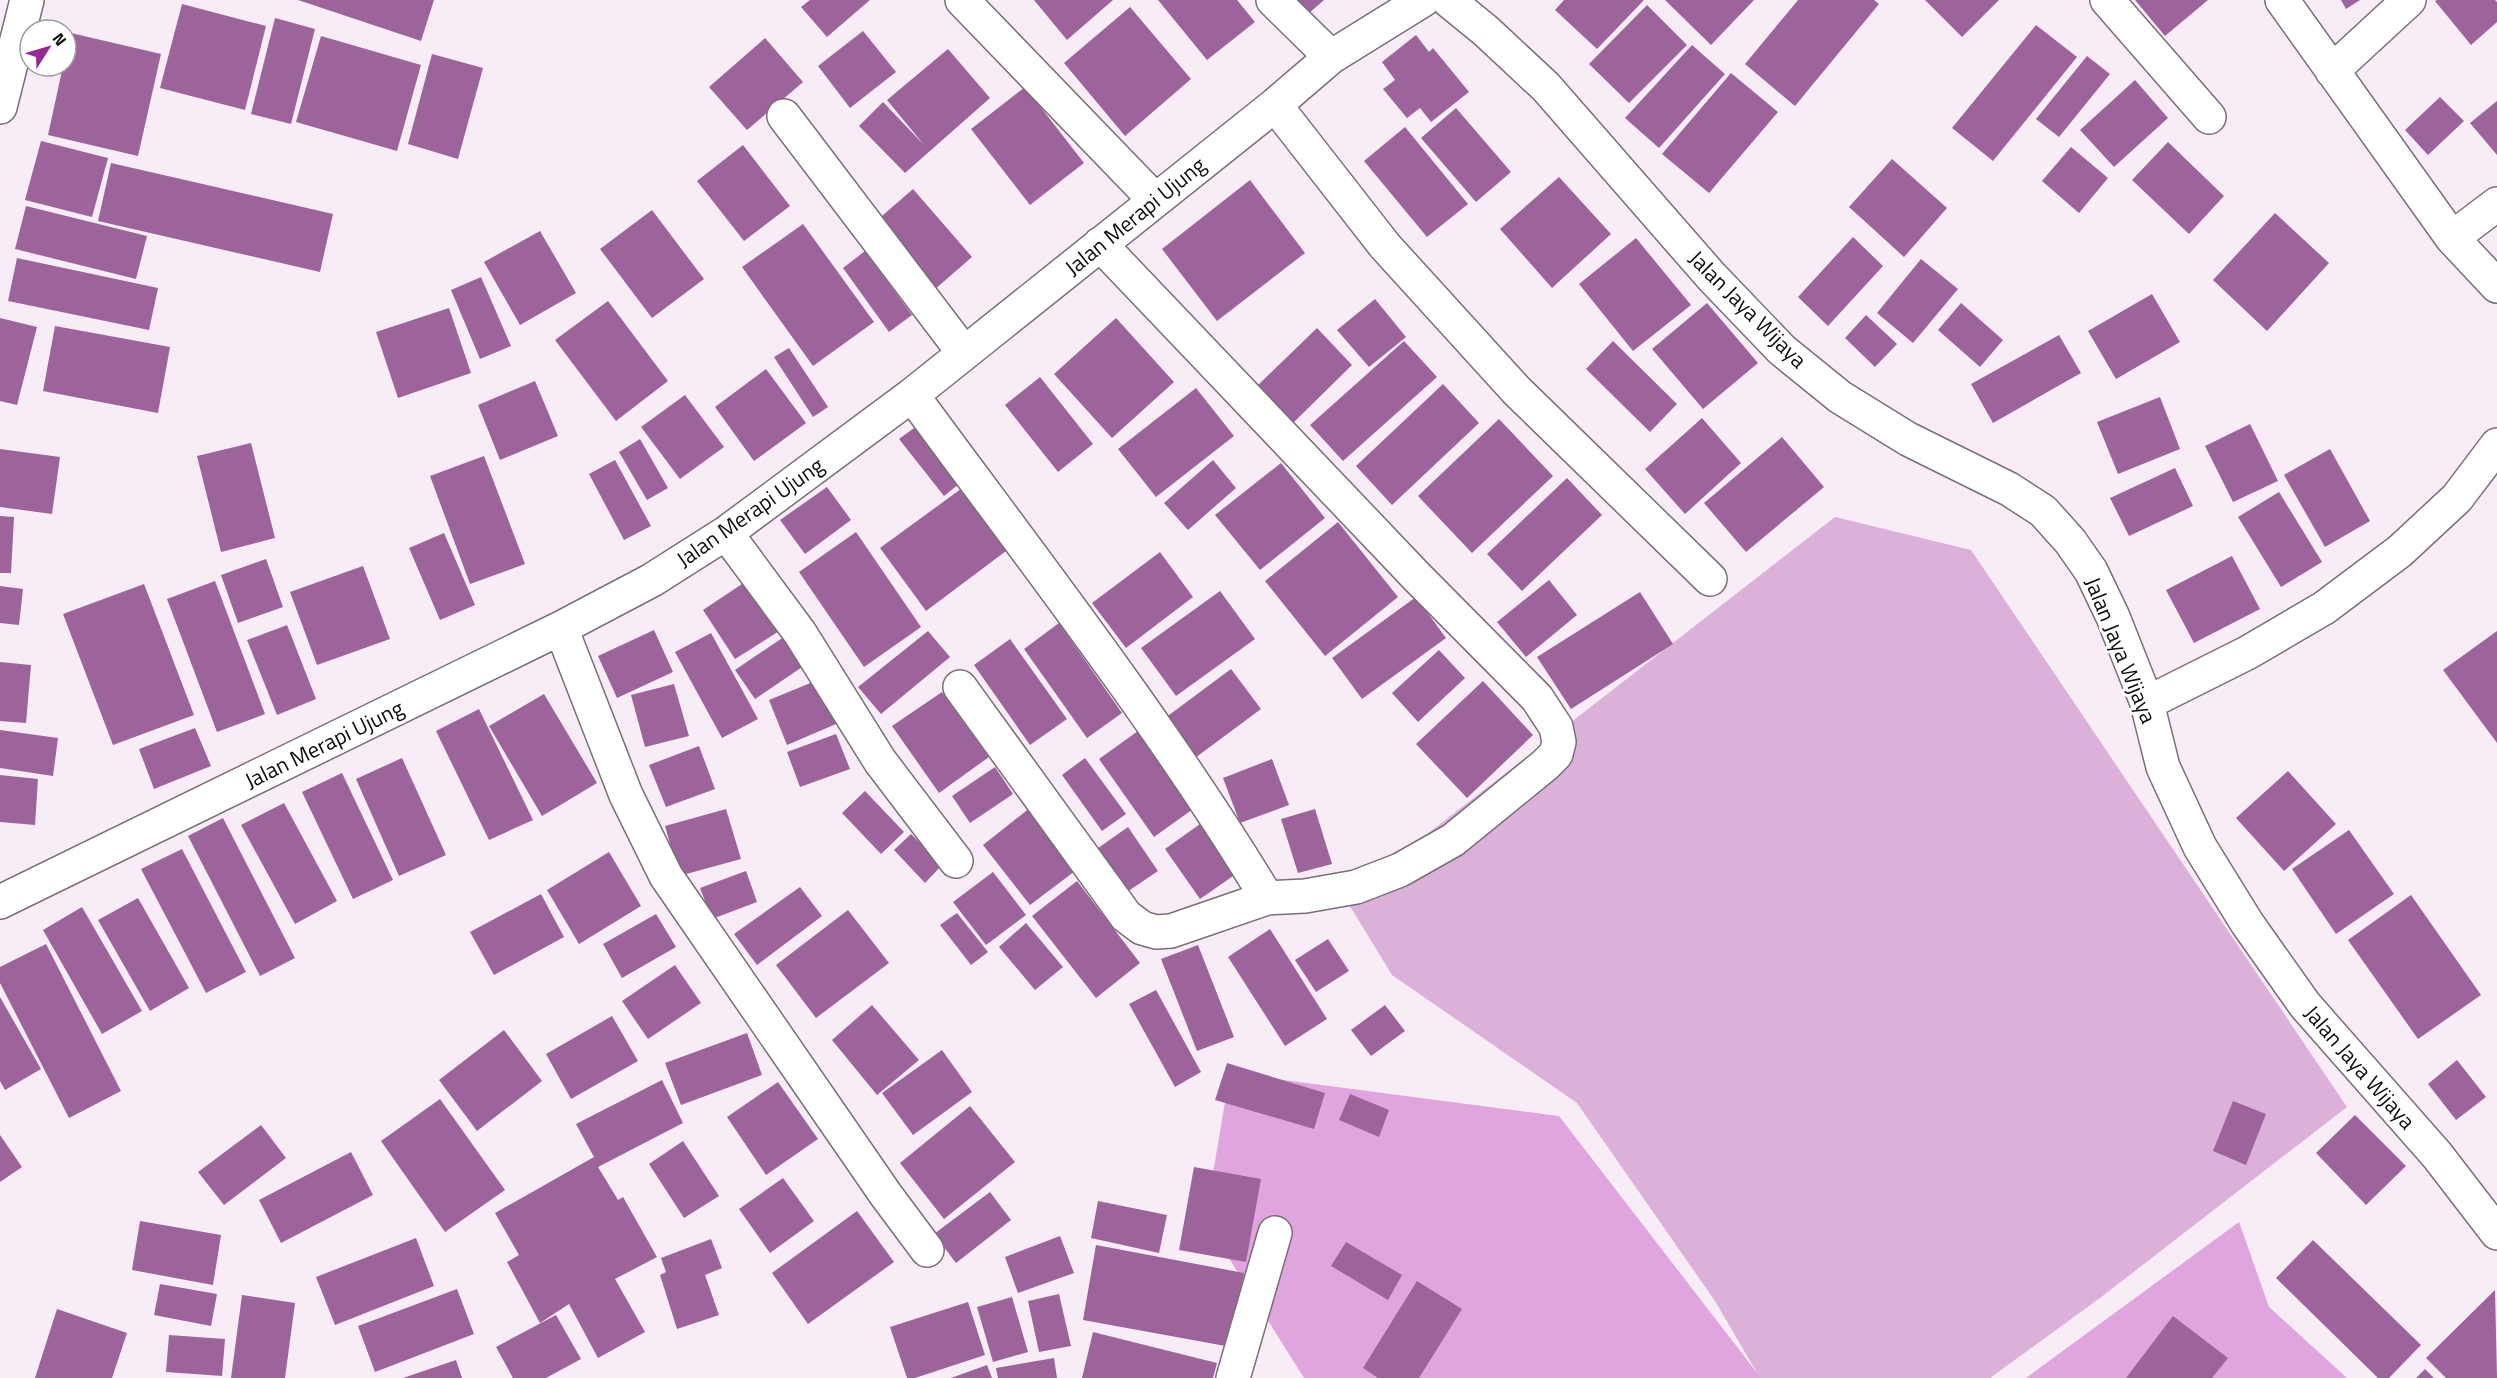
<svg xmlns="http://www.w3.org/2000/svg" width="2497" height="1378" font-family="'Titillium Web',sans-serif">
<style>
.green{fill:#dbb1d9}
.forest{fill:#e0a4de}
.building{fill:#9d649b}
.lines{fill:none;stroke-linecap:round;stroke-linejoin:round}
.street-casing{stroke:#796f78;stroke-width:36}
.primary-casing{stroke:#796f78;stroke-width:36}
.street{stroke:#fff;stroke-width:33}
.primary{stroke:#fff;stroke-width:33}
.labels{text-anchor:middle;stroke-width:6;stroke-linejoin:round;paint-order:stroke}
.street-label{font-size:22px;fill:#0f0b0e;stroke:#fff}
</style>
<rect width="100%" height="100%" fill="#f8ecf7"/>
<!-- green -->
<path class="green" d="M1835 517 1971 550 2347 1107 2100 1298 1990 1378H1760L1715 1301 1577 1103 1392 975 1345 898Z"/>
<!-- forest -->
<path class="forest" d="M1230 1073 1559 1116 1761 1378H1304L1205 1220Z
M2239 1222 2269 1307 2347 1378H2026Z"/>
<!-- building -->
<path class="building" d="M298 0H434L421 41Z
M810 0H870L827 37 801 7Z
M1034 0H1113L1067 40Z
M1158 0H1237L1255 22 1207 60Z
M1283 0H1324L1300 21Z
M1564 0H1644L1597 49 1555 10Z
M1665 0H1754L1711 45Z
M1798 0H1874L1879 4 1795 106 1745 64Z
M1925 0H1999L1962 37Z
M2135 0H2208L2165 36Z
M2341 0H2360L2346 9Z
M2437 0H2495L2497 2V22L2471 45 2435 1Z
M182 4 266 26 245 110 160 88Z
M1647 5 1687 45 1629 103 1589 64Z
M1130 7 1191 79 1125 136 1064 63Z
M275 18 315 29 291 124 251 114Z
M2036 25 2077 57 1993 161 1952 128Z
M863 31 896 72 850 108 818 66Z
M71 33 161 54 138 156 48 135 63 66H66Z
M1416 35 1429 52 1433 48 1469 92 1431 122 1420 108 1407 118 1383 89 1395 80 1382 62Z
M321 36 421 65 397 151 296 122Z
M765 38 803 82 747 130 709 87Z
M1692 45 1725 74 1659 148 1625 118Z
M948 49 990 98 905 173 859 126 883 102 924 145 887 100Z
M432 54 483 68 458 159 408 144Z
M2087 56 2110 74 2059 137 2036 119Z
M1731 73 1778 112 1709 193 1662 154Z
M2135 80 2168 118 2114 167 2080 130Z
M1025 87 1084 163 1030 205 971 129Z
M2440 97 2464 121 2428 155 2405 130Z
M2497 101V155L2470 123Z
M1456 108 1511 172 1476 202 1421 138Z
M1405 127 1468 204 1427 237 1364 161Z
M41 141 108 158 92 217 25 200Z
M2168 142 2224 196 2189 234 2132 180Z
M743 145 790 206 744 241 697 181Z
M2071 147 2108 178 2079 213 2042 181Z
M1892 159 1947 208 1904 257 1849 207Z
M111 163 333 214 320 272 98 221Z
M1559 177 1611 234 1552 288 1500 229Z
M1250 180 1305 253 1217 321 1162 249Z
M913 189 972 257 934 290 875 222Z
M26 206 147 236 136 279 15 249Z
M652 210 704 279 652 318 600 249Z
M2275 213 2329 263 2267 331 2213 280Z
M803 224 874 322 813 366 742 267Z
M540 231 576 293 520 325 484 262Z
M1853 237 1883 266 1828 326 1798 297Z
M1636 238 1691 305 1633 351 1579 284Z
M865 251 912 315 889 332 843 268Z
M17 258 158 288 149 330 8 301Z
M1921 259 1958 289 1913 343 1877 313Z
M481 277 511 346 480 359 451 290Z
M2152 294 2180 342 2116 379 2088 331Z
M1375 299 1406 337 1369 367 1337 330Z
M608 301 668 381 616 421 555 340Z
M1707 303 1758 363 1703 409 1652 349Z
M1961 303 2003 340 1980 367 1938 330Z
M449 308 471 373 398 398 376 332Z
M1866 315 1897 344 1875 367 1845 338Z
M0 318 37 327 17 405 0 401Z
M1116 318 1174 382 1112 438 1054 374Z
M55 326 170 347 158 413 43 391Z
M1317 328 1352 365 1292 424 1256 387Z
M2059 335 2081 373 1993 423 1971 384Z
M1404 341 1437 377 1343 461 1310 425Z
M1613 341 1677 404 1650 432 1586 369Z
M789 348 828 407 813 417 774 357Z
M766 369 806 423 754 461 715 407Z
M1040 377 1093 444 1058 472 1005 405Z
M535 381 558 436 500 460 478 405Z
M1443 384 1479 423 1392 505 1356 466Z
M1196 388 1234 436 1156 497 1118 449Z
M685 395 724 447 680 479 641 427Z
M2160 397 2180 449 2118 474 2097 422Z
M1702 418 1741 463 1685 514 1645 469Z
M1499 419 1553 476 1472 553 1418 496Z
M925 420 969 476 944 496 899 439Z
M2250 424 2278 481 2233 502 2205 446Z
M1782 437 1824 487 1746 552 1704 503Z
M640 439 668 488 647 500 619 452Z
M251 443 275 538 221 552 197 456Z
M0 449 60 457 52 514 0 507Z
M2330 449 2370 521 2325 547 2284 475Z
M484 456 525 564 470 584 430 476Z
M615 460 651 526 624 540 589 474Z
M1213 460 1236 488 1188 530 1164 503Z
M1281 463 1325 518 1260 570 1215 515Z
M2175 468 2193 506 2129 536 2110 498Z
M1567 478 1602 515 1522 591 1487 554Z
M965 486 1010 548 926 611 880 548Z
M827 487 851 520 805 554 780 520Z
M2279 492 2322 562 2281 587 2238 517Z
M0 516 14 517 11 573H0Z
M1338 522 1398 597 1325 656 1265 581Z
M856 532 921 627 864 667 799 572Z
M444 533 475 605 440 620 409 548Z
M1160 552 1193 597 1126 648 1092 603Z
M2232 556 2260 609 2194 643 2166 590Z
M266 559 283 607 238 623 221 575Z
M363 566 390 639 317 665 290 592Z
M751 578 784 628 735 659 703 610Z
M1549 580 1577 615 1526 657 1497 622Z
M215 581 265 714 217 732 167 599Z
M144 584 194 715 113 745 63 614Z
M0 586 23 589 19 625 0 623Z
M1220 591 1255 639 1176 696 1141 648Z
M1640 592 1673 644 1571 709 1537 657Z
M1416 597 1446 638 1362 699 1332 658Z
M1059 623 1122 713 1087 738 1024 649Z
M287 625 316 699 277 715 247 640Z
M654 630 673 672 617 698 598 656Z
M928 631 950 657 881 714 858 687Z
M2497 631V743L2443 670Z
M791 632 811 661 755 699 735 670Z
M711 633 758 719 722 738 675 652Z
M1010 639 1067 719 1030 745 974 665Z
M1439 650 1465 678 1418 722 1392 693Z
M0 662 31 665 26 723 0 721Z
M1231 669 1261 709 1195 758 1165 718Z
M825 677 843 721 787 745 769 700Z
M1483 681 1533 735 1467 798 1416 744Z
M674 684 689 736 645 747 631 695Z
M942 692 989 757 939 793 892 726Z
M544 694 597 783 542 816 489 726Z
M479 709 533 820 489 840 436 731Z
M195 728 211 766 154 789 139 749Z
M0 730 58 738 53 776 0 768Z
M1138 731 1193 809 1154 837 1099 759Z
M836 734 850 769 800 787 787 752Z
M699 746 715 789 666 807 649 765Z
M402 758 446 855 399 876 356 779Z
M1085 758 1126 814 1102 831 1062 775Z
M1272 759 1289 805 1240 823 1223 778Z
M995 767 1013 794 970 823 952 796Z
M2288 771 2336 824 2284 871 2236 818Z
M342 773 393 880 353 899 302 792Z
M0 775 38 779 35 825 0 822Z
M865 791 904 832 881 854 842 813Z
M284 803 337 901 295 924 241 825Z
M1031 807 1079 868 1030 905 983 845Z
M726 809 741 859 679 876 665 826Z
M1315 809 1332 864 1298 873 1281 819Z
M223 818 295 958 260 976 188 836Z
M1200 824 1236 874 1200 899 1165 849Z
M1128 827 1158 871 1121 896 1091 853Z
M2349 830 2394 894 2336 934 2292 869Z
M911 834 942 865 925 883 894 850Z
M182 849 246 972 206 993 141 869Z
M609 852 641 906 579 944 547 890Z
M746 871 757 902 712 919 700 888Z
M993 872 1026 915 986 945 953 902Z
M1077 881 1140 963 1096 998 1032 916Z
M800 887 822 916 757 965 734 934Z
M541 894 564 937 494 975 470 932Z
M2411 895 2481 995 2418 1039 2348 940Z
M138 898 189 988 150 1011 98 920Z
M82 907 142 1011 102 1034 43 930Z
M848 910 889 963 816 1018 776 965Z
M957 913 988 952 971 965 940 925Z
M656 914 676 947 622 978 603 944Z
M1026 923 1063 967 1035 990 999 947Z
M1270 929 1327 1019 1285 1046 1228 957Z
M1328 939 1349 971 1316 992 1295 960Z
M46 944 121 1091 69 1118 0 983V967Z
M1198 945 1234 1037 1197 1051 1161 959Z
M675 965 701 1003 648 1039 622 1001Z
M1156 990 1201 1072 1175 1087 1129 1004Z
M0 997 41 1069 5 1090 0 1081Z
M872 1005 919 1060 877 1095 832 1040Z
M1385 1005 1405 1031 1371 1056 1351 1030Z
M612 1016 638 1061 571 1099 546 1054Z
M504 1030 542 1081 477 1131 439 1080Z
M747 1033 762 1075 681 1105 665 1063Z
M942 1050 972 1092 913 1135 882 1093Z
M2457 1060 2486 1097 2456 1120 2428 1084Z
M1227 1063 1325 1093 1314 1129 1215 1100Z
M662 1080 683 1123 598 1167 618 1200 623 1197 657 1257 615 1279 645 1332 598 1358 569 1304 540 1323 507 1262 519 1255 495 1213 594 1157 576 1124Z
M778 1082 818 1139 766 1175 727 1117Z
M1350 1094 1389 1110 1379 1137 1339 1120Z
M440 1099 505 1190 445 1232 381 1141Z
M2233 1101 2266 1114 2246 1165 2213 1151Z
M970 1106 1015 1162 944 1219 900 1163Z
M2355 1115 2406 1166 2366 1205 2316 1153Z
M261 1125 286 1158 224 1205 198 1172Z
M0 1135 22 1167 0 1182Z
M683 1141 719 1196 684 1218 649 1164Z
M351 1152 373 1195 281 1243 259 1200Z
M1194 1167 1261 1179 1246 1262 1179 1250Z
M783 1178 814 1221 770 1253 739 1209Z
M990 1192 1011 1220 956 1263 934 1234Z
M1098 1201 1167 1215 1159 1253 1091 1238Z
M857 1211 894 1262 808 1324 772 1273Z
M140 1221 221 1235 213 1285 132 1270Z
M1060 1236 1074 1273 1018 1293 1005 1257Z
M416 1238 434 1286 335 1325 316 1277Z
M711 1239 722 1268 705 1275 719 1315 677 1329 660 1275 666 1272 661 1258Z
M2313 1240 2421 1345 2389 1378H2378L2276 1278Z
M1346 1242 1402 1275 1388 1300 1331 1266Z
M1096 1245 1244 1273 1231 1347 1083 1320Z
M1417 1281 1462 1309 1419 1378H1378L1363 1368Z
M160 1284 217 1294 211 1326 154 1315Z
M457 1289 474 1334 375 1372 358 1326Z
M2495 1290 2497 1378H2446L2426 1358Z
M1059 1294 1071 1346 1039 1352 1028 1301Z
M242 1295 295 1303 285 1378H231Z
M1012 1297 1028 1352 993 1362 977 1307Z
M968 1302 985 1355 915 1378H907L890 1327Z
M57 1309 127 1333 112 1378H35Z
M556 1315 581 1359 546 1378H513L496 1347Z
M2173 1316 2228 1358 2212 1378H2126Z
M1093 1332 1217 1363 1213 1378H1082Z
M169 1335 225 1339 222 1376 166 1372Z
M1054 1358 1057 1378H998L996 1368Z
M456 1360 462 1378H403Z
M987 1365 992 1378H951Z
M2425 1369 2434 1378H2416Z"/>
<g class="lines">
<defs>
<path id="street" d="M962 0 1154 199
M1273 0 1331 57
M1448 0 1486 31 1546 87 1711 276 1782 350 1840 397 1908 439 2009 489 2043 511 2070 541 2091 571 2113 617 2147 703 2163 767 2200 847 2247 923 2305 1005 2437 1155 2497 1233
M2107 0 2209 117
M2282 0 2452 238 2497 286
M2332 71 2409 0
M1275 105 1385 246 1516 390 1710 579
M784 116 964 353
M2452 238 2497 204
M912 395C1033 560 1161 723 1267 898
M726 533 800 633 880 761 956 861
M561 628 626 795 666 876 886 1195 927 1250
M960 687 1126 916 1142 928 1156 932 1171 931 1267 898 1305 896 1356 887 1400 870 1453 840 1545 765 1556 754 1559 742 1556 727 1537 698 1417 577 1100 244
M2147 703 2247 653 2324 608 2400 551 2457 498 2497 445
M0 902 561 628 652 580 726 533 912 395 1275 105 1331 57 1423 0
M1233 1378 1275 1233"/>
<path id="primary" d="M0 107 27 0"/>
</defs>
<!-- street casing -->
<use href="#street" class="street-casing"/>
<!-- primary casing -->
<use href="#primary" class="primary-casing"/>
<!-- street -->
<use href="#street" class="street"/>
<!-- primary -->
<use href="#primary" class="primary"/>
</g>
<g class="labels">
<!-- street labels -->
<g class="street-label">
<text transform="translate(1135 216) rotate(-39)" y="8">Jalan Merapi Ujung</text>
<text transform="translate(1748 309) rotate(45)" y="8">Jalan Jaya Wijaya</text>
<text transform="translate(750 512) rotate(-35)" y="8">Jalan Merapi Ujung</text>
<text transform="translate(2121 650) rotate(68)" y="8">Jalan Jaya Wijaya</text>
<text transform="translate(324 744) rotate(-26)" y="8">Jalan Merapi Ujung</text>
<text transform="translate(2360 1067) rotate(49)" y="8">Jalan Jaya Wijaya</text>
</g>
</g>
<!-- north arrow -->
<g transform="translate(48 48) rotate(53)"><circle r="28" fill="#ffffff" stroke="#9f9d9f" stroke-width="1.5"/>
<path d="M0-4.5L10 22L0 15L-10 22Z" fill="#922c92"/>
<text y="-9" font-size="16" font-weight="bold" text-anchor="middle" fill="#0f0b0e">N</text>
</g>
</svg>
